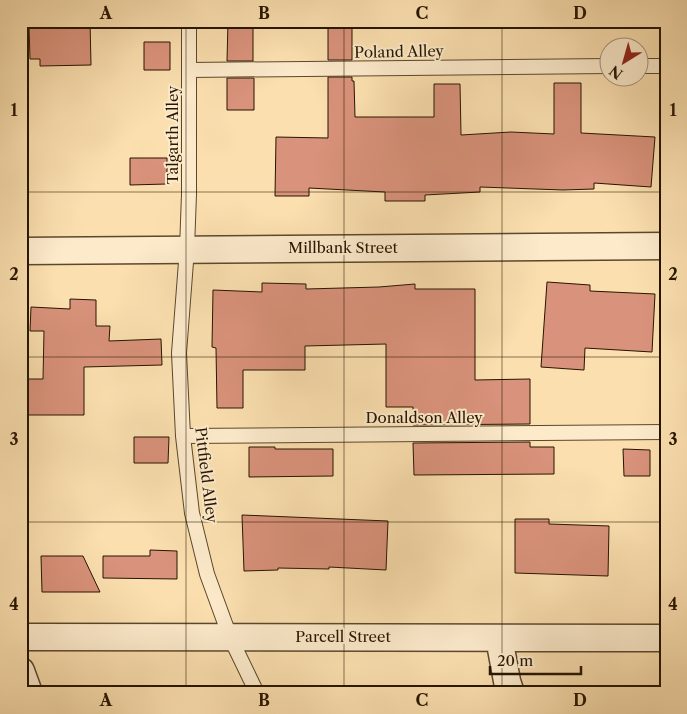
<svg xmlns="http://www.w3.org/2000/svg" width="687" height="714" font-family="'Libre Caslon Text',serif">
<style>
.building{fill:#d9927b;stroke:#261500}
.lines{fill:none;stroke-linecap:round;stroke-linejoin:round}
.service-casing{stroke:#5b482c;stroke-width:16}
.minor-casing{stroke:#5b482c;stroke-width:29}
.service{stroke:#fceacb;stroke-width:14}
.minor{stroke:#fceacb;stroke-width:26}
.grid{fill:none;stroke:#261500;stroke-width:1;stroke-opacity:0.55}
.labels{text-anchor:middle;stroke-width:4;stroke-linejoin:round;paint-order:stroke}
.street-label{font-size:15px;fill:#261500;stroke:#fceacb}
.neatline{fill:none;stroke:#261500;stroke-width:2}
.grid-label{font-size:16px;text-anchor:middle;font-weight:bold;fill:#261500}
</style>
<rect width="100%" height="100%" fill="#fbdfaf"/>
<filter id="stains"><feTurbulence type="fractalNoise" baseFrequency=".004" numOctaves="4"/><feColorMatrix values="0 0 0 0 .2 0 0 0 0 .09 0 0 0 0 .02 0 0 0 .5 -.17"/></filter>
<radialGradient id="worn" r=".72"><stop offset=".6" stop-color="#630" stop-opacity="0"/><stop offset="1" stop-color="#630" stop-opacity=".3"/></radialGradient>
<!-- building -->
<path class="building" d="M38 21H90L91 65 40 66V59H30L29 26H38Z
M228 21H253V61H227Z
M328 21H352V60H328Z
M144 42H170V70H144Z
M328 77H352V81H354L355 117H434V84H460L461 135 511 132 554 134V83H581V133L655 137 651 187 594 183V189L563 190 480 187V192L425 195V201H385V192L309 188V196H275L276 137 328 138Z
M227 78H254V110H227Z
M130 158H167V184L130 185Z
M547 282 590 285V291L655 294 652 352 585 348 584 370 541 367Z
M262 283 306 284V289L379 287 415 284V289H475V380L530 379V424L413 425V407H386V344L305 346V370H243V408H217L216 348 212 347 213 290 262 292Z
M70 299 96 300V326H110L109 341 161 339 162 365 84 367V415H28V379H43L44 331H30L31 307 70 309Z
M134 437H169L168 463H134Z
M530 442V447H554V474L414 475 413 443Z
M249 447H275V449H333V476L249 477Z
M623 449 650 450V476H624Z
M242 515 388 521 386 570 329 567V569L278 568V570L244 571Z
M515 519H549V524L609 526 608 576 515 573Z
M150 550 177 551V579L103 578V556H150Z
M41 556H83L100 592H42Z"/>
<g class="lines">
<defs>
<path id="service" d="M189 21V194L187 249 179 353 183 436 192 513 207 574 230 637 257 693
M640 66H666
M189 70 610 66
M183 436 666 432"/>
<path id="minor" d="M21 251 666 246
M21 637 666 638
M499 638 507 681 511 693
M21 671 29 693"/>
</defs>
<!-- service casing -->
<use href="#service" class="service-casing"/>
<!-- minor casing -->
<use href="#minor" class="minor-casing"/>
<!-- service -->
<use href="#service" class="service"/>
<!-- minor -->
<use href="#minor" class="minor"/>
</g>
<!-- grid -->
<path class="grid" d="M186 21V693M344 21V693M502 21V693M21 192H666M21 357H666M21 522H666"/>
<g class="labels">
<!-- street labels -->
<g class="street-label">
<text transform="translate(399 52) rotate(-1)" y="5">Poland Alley</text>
<text transform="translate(173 135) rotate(-90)" y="5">Talgarth Alley</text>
<text x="343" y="253">Millbank Street</text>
<text x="424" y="423">Donaldson Alley</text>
<text transform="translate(206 475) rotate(83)" y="5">Pittfield Alley</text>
<text x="343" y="642">Parcell Street</text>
</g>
</g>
<!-- margin -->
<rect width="687" height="714" fill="none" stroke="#fbdfaf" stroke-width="55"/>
<!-- north arrow -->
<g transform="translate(624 62) rotate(217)"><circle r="24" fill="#fceacb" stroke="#a6957a"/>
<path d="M0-4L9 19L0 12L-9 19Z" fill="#8f2418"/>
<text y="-8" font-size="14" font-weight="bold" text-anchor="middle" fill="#261500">N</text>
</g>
<!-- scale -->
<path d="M490 666v8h91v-8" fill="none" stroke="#261500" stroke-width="2.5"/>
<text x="497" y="666" font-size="15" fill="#261500" stroke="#fceacb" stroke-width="4" paint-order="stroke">20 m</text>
<rect x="28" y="28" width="632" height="658" class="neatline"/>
<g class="grid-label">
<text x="106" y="19">A</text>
<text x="264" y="19">B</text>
<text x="422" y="19">C</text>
<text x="580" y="19">D</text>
<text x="14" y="116">1</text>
<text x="673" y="116">1</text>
<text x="14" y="280">2</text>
<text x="673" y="280">2</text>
<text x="14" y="445">3</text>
<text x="673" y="445">3</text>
<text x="14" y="610">4</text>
<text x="673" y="610">4</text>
<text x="106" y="706">A</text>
<text x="264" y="706">B</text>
<text x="422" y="706">C</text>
<text x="580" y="706">D</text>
</g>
<rect width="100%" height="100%" filter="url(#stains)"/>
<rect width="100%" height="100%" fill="url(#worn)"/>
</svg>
